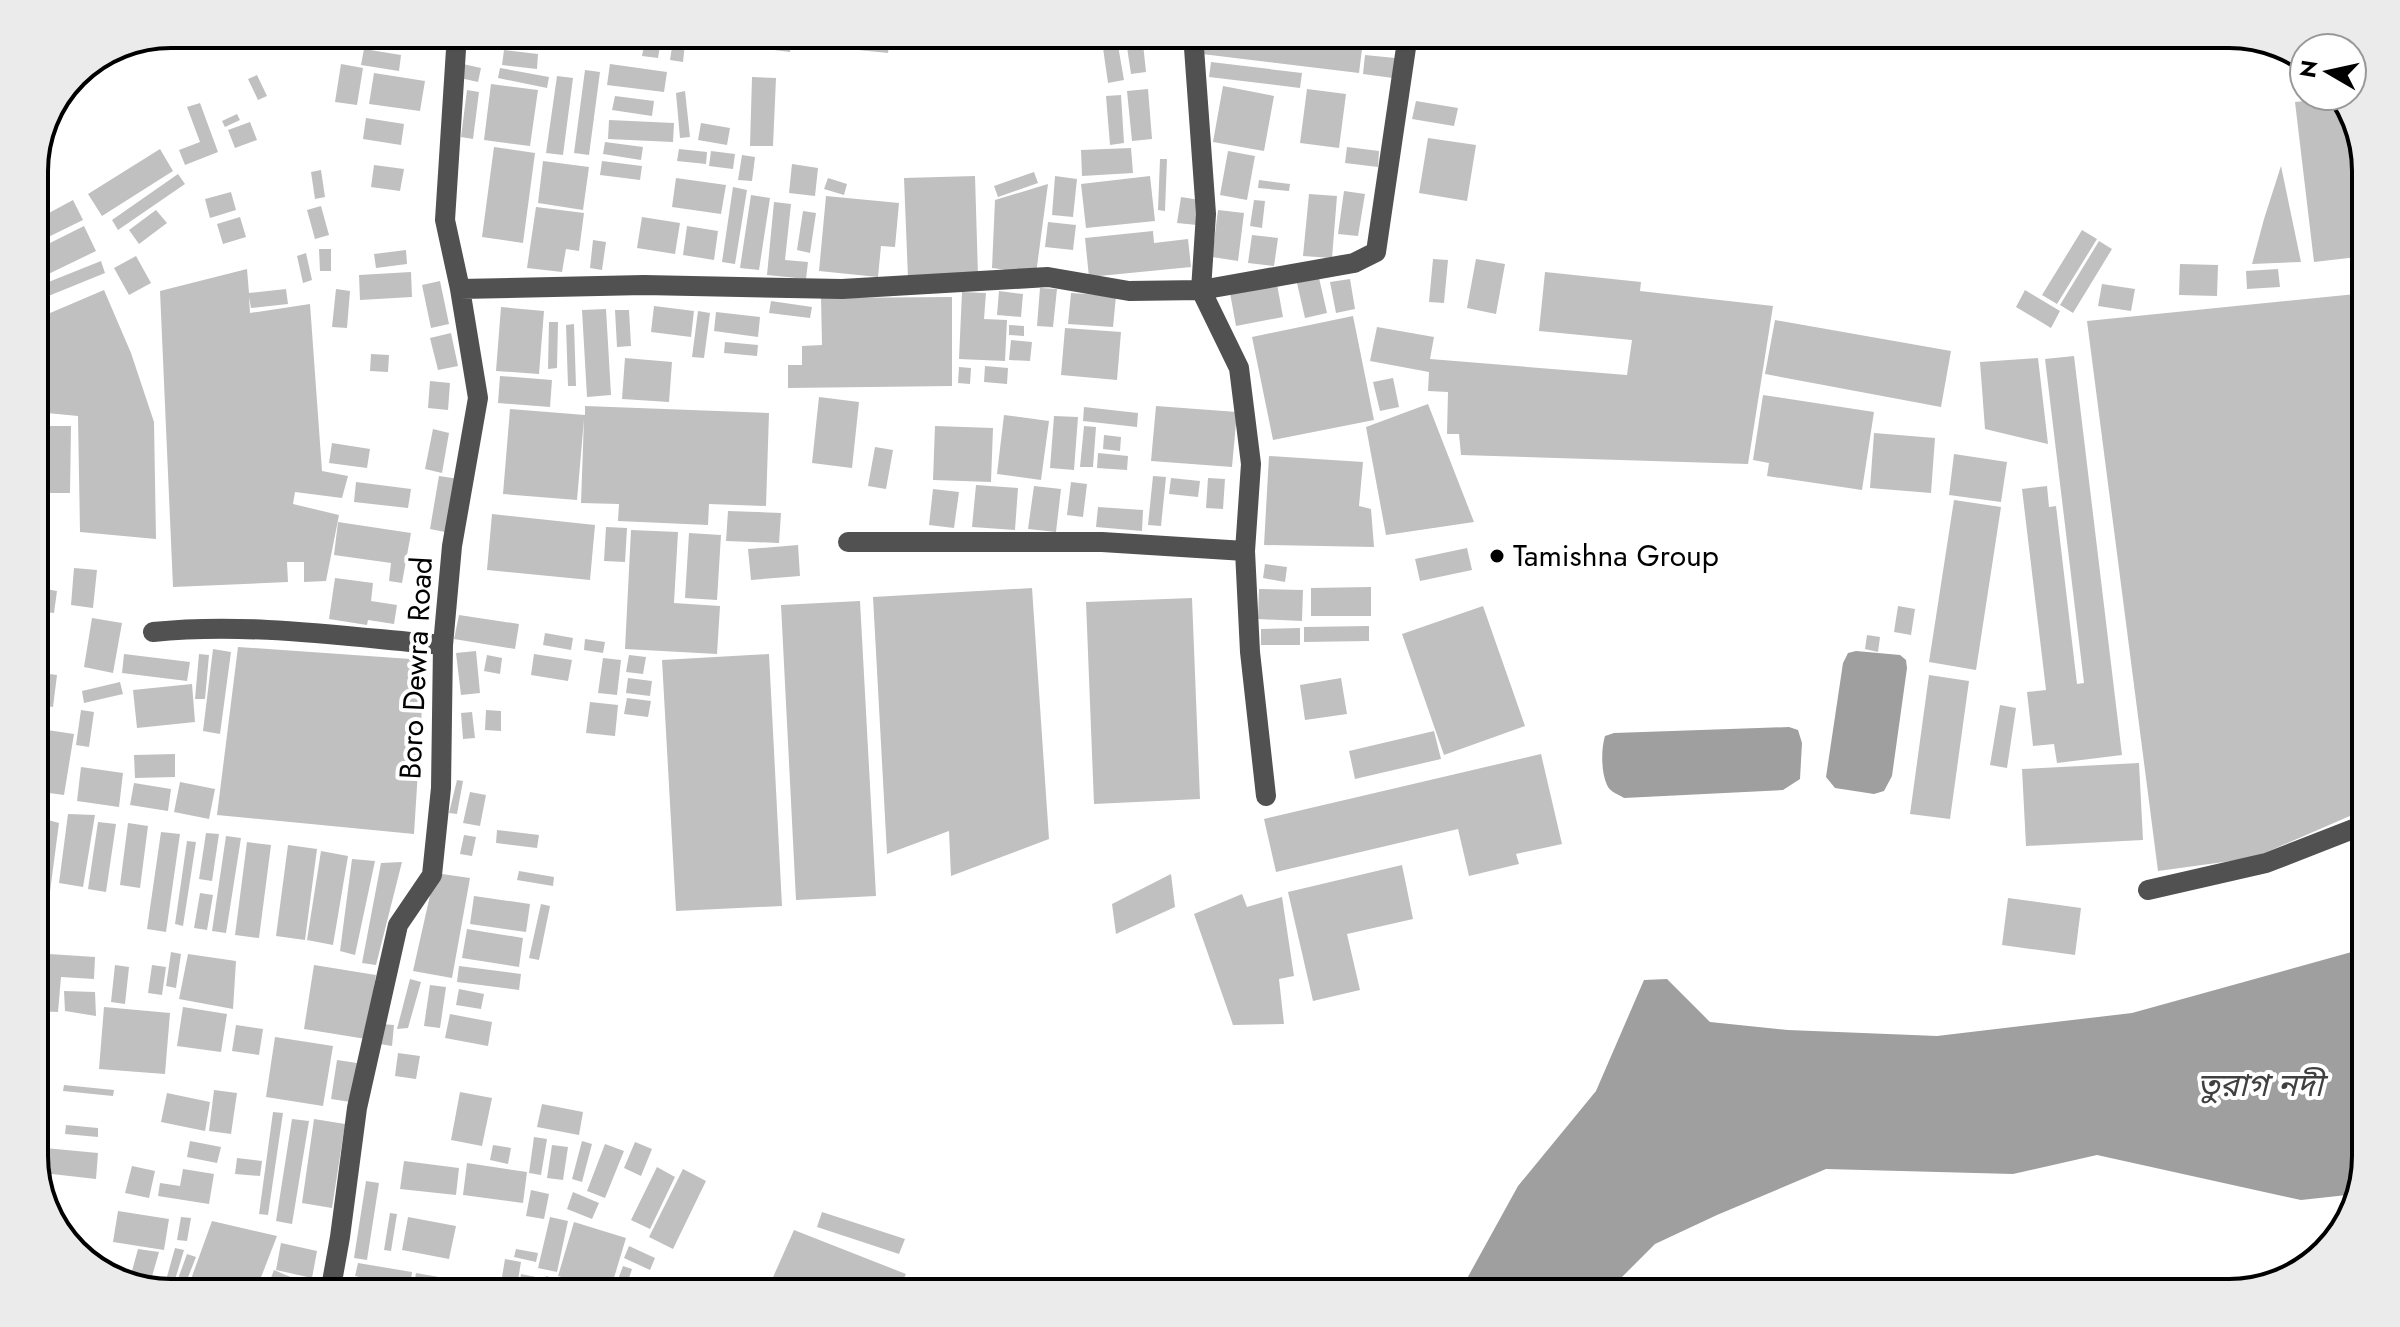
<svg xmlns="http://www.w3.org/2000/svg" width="2400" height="1327" font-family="Jost,'Noto Sans Bengali',sans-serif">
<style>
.water{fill:#9f9f9f}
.building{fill:#c0c0c0}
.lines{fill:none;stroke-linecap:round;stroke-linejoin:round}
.minor{stroke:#515151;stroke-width:20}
.poi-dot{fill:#000;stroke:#fff;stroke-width:3}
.labels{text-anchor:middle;stroke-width:8;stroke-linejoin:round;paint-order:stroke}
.poi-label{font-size:30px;fill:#000;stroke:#fff;text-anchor:start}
.street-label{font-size:30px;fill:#000;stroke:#fff}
.water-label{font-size:32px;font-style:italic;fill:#404040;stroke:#fff}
.rim{fill:none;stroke:#000;stroke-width:4}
</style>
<rect width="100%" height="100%" fill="#fff"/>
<!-- water -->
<path class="water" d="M1856 651 1900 655 1906 660 1907 668 1892 776 1884 791 1874 794 1835 788 1826 777 1843 663 1848 653Z
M1789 727 1798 730 1802 743 1800 779 1783 790 1624 798C1618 794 1610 792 1607 785 1601 772 1601 749 1605 736L1614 733Z
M2366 948V1156L2356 1194 2301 1200 2097 1155 2013 1174 1826 1169 1717 1215 1655 1244 1606 1293H1459L1518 1186 1596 1091 1644 980 1667 979 1710 1022 1788 1030 1937 1036 2132 1013Z"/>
<!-- building -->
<path class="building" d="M605 34H636L635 41 605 37Z
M646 34H662L658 58 642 56Z
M674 34H686L683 62 670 60Z
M700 34H714L712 44 699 42Z
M751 34H792L790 52 750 47Z
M799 34 837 35 836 50 798 47Z
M851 34 890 38 888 53 849 49Z
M901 34H958L959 42 902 47Z
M969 34H1040V42L970 45Z
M1101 34H1116L1124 80 1108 83Z
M1125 34H1142L1146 72 1131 74Z
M1204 34H1303L1363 41 1359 73 1202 54Z
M1384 34H1401L1400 46 1382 44Z
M1994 34H2036L2032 47Z
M364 49 401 55 399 71 361 65Z
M504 50 538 54 537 69 502 65Z
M1365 55 1395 58 1393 78 1363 74Z
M1211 62 1302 73 1300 88 1209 77Z
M341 64 363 68 357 105 335 102Z
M463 64 481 68 478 82 460 78Z
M610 64 667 72 664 92 607 85Z
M500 68 549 77 547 88 498 78Z
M585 70 600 72 589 155 574 153Z
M374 73 425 81 420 111 369 104Z
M257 75 267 96 258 100 248 79Z
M557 76 573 78 563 155 546 153Z
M752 77 776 78 773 146H750Z
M491 84 538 90 530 146 484 140Z
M1223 86 1274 96 1264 151 1213 142Z
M1148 89 1152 139 1132 141 1127 91Z
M1307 89 1346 94 1339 148 1300 143Z
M467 90 479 92 473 139 461 137Z
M685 91 690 137 680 138 676 93Z
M1121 95 1124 143 1110 145 1106 96Z
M615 96 654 101 652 116 612 110Z
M2344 97 2366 163V256L2314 262 2295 102Z
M1416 101 1458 108 1454 126 1412 119Z
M200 103 218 152 185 165 179 150 200 142 187 107Z
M237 114 240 120 225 127 222 121Z
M366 118 404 124 401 145 363 139Z
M609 120 674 123 673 142 608 139Z
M250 122 257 140 235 148 228 130Z
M701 123 730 128 727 145 698 140Z
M1428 138 1476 145 1467 201 1419 193Z
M605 142 643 147 641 160 603 154Z
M494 147 535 153 523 243 482 237Z
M1347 147 1379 151 1378 167 1345 163Z
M1131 148 1133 173 1082 176 1081 150Z
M160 149 173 171 102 216 88 194Z
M679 149 707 152 706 164 677 161Z
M711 151 735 154 733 169 709 166Z
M1228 151 1255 156 1247 200 1220 195Z
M742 155 755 157 752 181 738 180Z
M1160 159H1167L1165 211 1158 210Z
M543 161 589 167 583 210 538 203Z
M602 161 642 166 640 180 600 175Z
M792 164 818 168 815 196 789 193Z
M374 165 404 169 400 191 371 187Z
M2281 166 2301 262 2252 264 2264 219Z
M321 170 325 197 315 199 311 172Z
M1034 172 1038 183 998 197 994 186Z
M178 174 185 184 118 230 112 220Z
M975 176 978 275 908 278 904 178Z
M1055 176 1077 179 1073 217 1052 215Z
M1150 176 1155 221 1086 228 1081 184Z
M676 178 726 185 721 214 672 207Z
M828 178 847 184 844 195 824 189Z
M1259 180 1290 184 1289 191 1258 188Z
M1048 184 1036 274 992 268 995 200Z
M733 187 747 190 735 264 722 262Z
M1344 191 1365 194 1358 236 1338 234Z
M231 192 236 210 210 218 205 199Z
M1309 194 1337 196 1332 258 1303 256Z
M751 195 770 198 759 270 740 268Z
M826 196 899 203 895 247 881 246 878 277 819 271Z
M1181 197 1200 200 1197 225 1177 223Z
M73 200 83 220 34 244V221Z
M1254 200 1265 201 1262 228 1250 226Z
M774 202 791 204 785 260 808 262 806 279 767 275Z
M321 206 329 235 315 239 307 210Z
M536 207 584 213 579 251 566 249 562 272 527 268Z
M156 210 167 223 139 244 129 230Z
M1218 210 1244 213 1238 261 1212 257Z
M803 211 816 213 810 253 797 250Z
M240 217 246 237 223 244 217 224Z
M642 217 680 223 675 254 637 248Z
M1048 222 1076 225 1073 250 1045 247Z
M84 226 96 251 36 280 34 251Z
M687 226 718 231 714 260 683 255Z
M2082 230 2097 239 2057 304 2042 295Z
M1153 231 1154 243 1188 239 1191 267 1089 277 1085 238Z
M1252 235 1278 238 1274 266 1248 263Z
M593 240 606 242 602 270 590 268Z
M2099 241 2112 249 2073 313 2060 305Z
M319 249H331V271H320Z
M406 250 407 264 376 268 374 254Z
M306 253 312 280 303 283 297 256Z
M136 256 151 283 129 295 114 268Z
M1433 259 1448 260 1444 303 1429 302Z
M1476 259 1505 264 1496 314 1467 308Z
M101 261 105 273 41 299 36 287Z
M2180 264 2218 265 2217 296 2179 295Z
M247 269 249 293 286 289 288 304 251 308 249 297 250 313 310 304 322 471 348 476 342 498 295 492 293 504 339 515 326 581 304 582V562H287L288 582 173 587 160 291Z
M2278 269 2280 287 2247 289 2246 271Z
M411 272 412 297 360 300 359 275Z
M1545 272 1641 282 1640 291 1773 306 1748 464 1461 455 1459 434H1447L1448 392 1428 391 1429 372 1370 361 1377 327 1434 337 1430 359 1627 375 1632 340 1539 331Z
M1319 278 1327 313 1305 318 1297 283Z
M1350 279 1355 309 1336 313 1330 282Z
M440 281 449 324 431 328 422 285Z
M1277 284 1283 317 1236 326 1230 293Z
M2102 284 2135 289 2131 311 2098 306Z
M1040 288 1057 289 1053 327 1037 326Z
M336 289 350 291 347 328 332 327Z
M104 290 131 353 154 422 156 539 80 532 78 416 47 413 36 319Z
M2025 290 2060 311 2051 328 2016 307Z
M999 291 1023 294 1021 317 997 315Z
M962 292 986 293 984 319 1007 320 1005 361 959 359Z
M1071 293 1116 296 1113 327 1068 324Z
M2366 293V809L2253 858 2158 871 2087 321Z
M952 297V386L788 388V365H802V346L822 345 821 298Z
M771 301 812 307 810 318 769 313Z
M654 306 694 311 691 337 651 332Z
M501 307 544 311 539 374 496 371Z
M606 309 611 395 587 397 582 310Z
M615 310H629L631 346 617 347Z
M698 311 710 313 704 358 692 357Z
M716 312 760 317 758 337 714 331Z
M1353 316 1374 420 1273 440 1252 337Z
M1775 320 1951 351 1941 407 1765 374Z
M549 322H558L557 368 548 369Z
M574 324 576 386H568L566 325Z
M1009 325 1024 326V336L1009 335Z
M1065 328 1121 332 1117 380 1061 375Z
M451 333 458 366 438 370 430 338Z
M1011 340 1032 342 1030 361 1009 360Z
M725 342 758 345 757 356 724 353Z
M371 354 389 355 388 372 370 371Z
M2074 356 2122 755 2057 763 2054 744 2033 746 2027 692 2046 690 2022 489 2047 486 2049 507 2056 506 2077 684 2084 683 2045 359Z
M625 358 672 362 669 402 622 399Z
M2038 358 2048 444 1985 429 1980 362Z
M985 366 1008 368 1007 384 984 382Z
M959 367 971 368 970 384 958 383Z
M500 376 552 380 550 407 498 403Z
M1393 378 1399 407 1380 411 1373 382Z
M430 381 450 383 448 410 428 408Z
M1763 395 1874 412 1862 490 1767 476 1769 463 1753 460Z
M819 397 859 402 852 468 812 463Z
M1428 404 1474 522 1386 535 1366 427Z
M585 406 769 413 766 506 709 504 708 525 618 521 619 504 581 503 584 419 577 500 503 494 510 409 585 415Z
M1156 406 1237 412 1232 467 1151 461Z
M1084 407 1138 413 1137 427 1083 421Z
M1004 415 1049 421 1041 480 997 474Z
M1054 416 1078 417 1074 470 1050 468Z
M34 426H71L70 493H34Z
M935 426 993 428 991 482 933 480Z
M1084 426 1096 427 1093 467H1080Z
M433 429 449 433 442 473 425 469Z
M1874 433 1935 438 1931 493 1870 488Z
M1104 435 1121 437 1120 451 1103 449Z
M332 443 370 449 367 468 329 463Z
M875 447 893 450 886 489 868 486Z
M1098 453 1128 456 1127 470 1097 468Z
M1954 454 2007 462 2001 502 1949 495Z
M1269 456 1363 462 1359 506 1371 509 1374 547 1264 545Z
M439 476 459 479 450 533 430 529Z
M1153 476 1166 477 1161 526 1148 525Z
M1171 478 1200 481 1198 497 1169 494Z
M1208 478 1225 479 1223 509 1206 508Z
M356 482 411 489 408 508 354 502Z
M1071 482 1087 484 1083 517 1067 515Z
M976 485 1018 488 1015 530 972 527Z
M1034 486 1061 489 1056 532 1028 529Z
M933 489 959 492 954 528 929 525Z
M1954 500 2001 507 1976 670 1929 662Z
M1098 507 1143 510 1142 531 1096 527Z
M728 511 781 513 779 543 726 541Z
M492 514 595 525 590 580 487 570Z
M338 522 411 533 402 583 389 581 391 563 334 555Z
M606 527 627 528 625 562 604 561Z
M631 530 678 532 674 603 720 606 717 654 625 649Z
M689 533 721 535 717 600 685 598Z
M798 545 800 576 751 580 748 549Z
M1467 548 1472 570 1420 581 1415 559Z
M1265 564 1287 567 1285 582 1263 578Z
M74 568 97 570 93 608 71 605Z
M335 578 373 583 371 601 397 605 394 624 368 620 367 625 329 619Z
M1371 587V616H1311V588Z
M40 588 57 591 54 613 37 611Z
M1032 588 1049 839 951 876 949 831 887 854 873 597Z
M1259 589 1303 590 1302 621 1258 619Z
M1192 598 1200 799 1094 804 1086 602Z
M860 601 876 896 796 900 781 605Z
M1483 606 1525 726 1444 755 1402 634Z
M1898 606 1915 609 1911 635 1894 632Z
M459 615 519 624 515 649 454 639Z
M92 618 122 623 113 673 84 667Z
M34 622H37L41 643 34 644Z
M1369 626V641L1304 642V627Z
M1300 628V645H1261V629Z
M545 633 573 638 571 650 543 645Z
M1867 635 1880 637 1878 652 1865 649Z
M585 639 605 642 603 653 584 650Z
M238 647 425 660 414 834 217 815Z
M213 649 231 652 220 734 203 731Z
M476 651 480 693 461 695 456 653Z
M124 654 190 662 187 681 122 673Z
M199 654 209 655 205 699H195Z
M534 654 572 660 568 681 531 675Z
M769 654 782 906 676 911 662 660Z
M487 655 502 658 500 674 484 671Z
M629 655 646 657 643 674 626 672Z
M603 658 621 660 617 695 598 693Z
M34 672 57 675 53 707 34 704Z
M1929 675 1969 681 1950 819 1910 814Z
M628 678 652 681 650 696 626 693Z
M1341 678 1347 714 1305 720 1300 685Z
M120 682 123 694 84 703 82 691Z
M192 684 195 722 137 728 133 690Z
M627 698 651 701 648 717 624 714Z
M590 702 618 705 615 736 586 733Z
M2000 705 2016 708 2007 768 1990 765Z
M81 710 94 712 89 747 76 745Z
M486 710 501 711V731L485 730Z
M472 712 475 738 463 739 461 713Z
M34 728 74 734 64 795 34 791Z
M1434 731 1441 759 1355 779 1349 751Z
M175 754V777L135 778 134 755Z
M1541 754 1562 844 1516 854 1519 864 1469 876 1458 829 1276 872 1264 819Z
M2139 763 2143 840 2026 846 2022 769Z
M81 767 123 773 119 807 77 801Z
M457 780 463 781 457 814 449 813Z
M180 782 215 789 209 819 174 812Z
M134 783 171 789 168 811 130 805Z
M470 792 486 795 480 826 463 823Z
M68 814 95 815 83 887 59 883Z
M34 816 59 823 50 892 34 887Z
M98 822 116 824 106 892 88 889Z
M128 823 148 826 140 888 120 885Z
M497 830 539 835 537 848 496 843Z
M161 832 180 834 166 932 147 929Z
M206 833 219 834 212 881 199 879Z
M464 835 476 837 472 856 460 854Z
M226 836 241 838 226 933 212 931Z
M187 841 196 842 183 926 175 924Z
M247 842 271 845 259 938 235 935Z
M288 845 317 849 305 940 276 936Z
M321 851 348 856 333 945 307 940Z
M352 859 375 861 355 955 340 951Z
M402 862 376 965 362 963 381 863Z
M1402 865 1413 919 1347 934 1360 990 1313 1001 1288 892Z
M519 871 554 877 553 886 517 880Z
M435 873 470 878 452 978 413 971Z
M1171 874 1175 907 1116 934 1112 904Z
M200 893 213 895 207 930 194 928Z
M1242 894 1247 907 1282 897 1294 976 1279 979 1284 1024 1233 1025 1194 914Z
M474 896 530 904 526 932 470 924Z
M2008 898 2081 908 2075 955 2002 945Z
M541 904 550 906 539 960 529 958Z
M34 926 47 927 46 951 34 950Z
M467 929 523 938 519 967 462 958Z
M171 952 181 954 176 988 166 986Z
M34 953 95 957 94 979 61 977 58 1012 34 1011Z
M188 954 236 961 233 1009 179 999Z
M115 965 129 967 125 1004 111 1002Z
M152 965 166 967 162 995 148 993Z
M314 965 376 975 366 1039 304 1029Z
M459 966 521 974 519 990 457 982Z
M410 979 421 982 408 1028 397 1029Z
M430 985 446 987 440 1028 424 1026Z
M459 989 484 994 481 1009 456 1005Z
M64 991 95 992 96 1016 65 1011Z
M104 1007 170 1013 165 1074 99 1069Z
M183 1007 227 1014 221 1052 177 1046Z
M450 1014 492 1022 488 1046 445 1038Z
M34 1020H39L37 1062H34Z
M382 1024 394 1025 392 1046 380 1044Z
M236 1025 263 1029 259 1055 232 1051Z
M275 1037 333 1046 323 1106 266 1097Z
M398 1053 420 1056 416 1079 395 1076Z
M337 1060 357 1063 351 1102 331 1099Z
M64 1085 114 1090 113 1096 63 1091Z
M214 1090 237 1093 231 1134 209 1131Z
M460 1092 492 1098 482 1146 451 1140Z
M167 1093 210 1102 205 1131 161 1122Z
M542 1104 583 1112 579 1135 537 1127Z
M273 1112 283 1113 268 1215 259 1214Z
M292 1119 309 1121 292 1224 276 1221Z
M314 1119 345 1124 332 1208 302 1203Z
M66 1125 98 1128V1137L65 1134Z
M534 1137 547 1139 541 1175 529 1173Z
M190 1141 221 1147 217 1163 187 1157Z
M582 1141 592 1144 582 1182 572 1179Z
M635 1142 652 1149 641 1176 624 1168Z
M605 1144 624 1151 605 1198 587 1191Z
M493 1145 511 1148 508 1164 490 1160Z
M552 1145 568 1147 563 1180 547 1178Z
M45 1148 98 1153 96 1179 43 1173Z
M237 1158 262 1161 260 1176 235 1174Z
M404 1161 459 1168 456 1195 400 1189Z
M467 1163 527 1172 523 1203 463 1195Z
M132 1166 155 1171 149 1198 125 1193Z
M657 1167 675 1177 650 1229 631 1220Z
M183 1169 214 1174 209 1204 158 1196 160 1183 180 1186Z
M683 1169 706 1181 673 1249 649 1237Z
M366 1181 379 1183 367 1260 354 1258Z
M531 1190 549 1194 544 1219 526 1216Z
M573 1192 599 1203 592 1219 567 1209Z
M118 1211 169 1219 164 1250 113 1242Z
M822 1212 905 1239 899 1254 817 1227Z
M390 1213 397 1214 391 1251 384 1250Z
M181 1217 191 1218 187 1241 177 1240Z
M408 1217 456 1226 449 1259 402 1250Z
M550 1217 568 1221 557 1272 538 1268Z
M212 1221 277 1236 255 1293H186Z
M574 1222 626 1238 610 1291 558 1276Z
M794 1230 906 1274 897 1293H766Z
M281 1243 317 1251 312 1278 276 1270Z
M629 1246 655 1258 650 1270 624 1258Z
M175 1248 184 1250 171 1293 163 1291Z
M138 1249 159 1252 149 1287 129 1282Z
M516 1249 538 1253 536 1262 514 1257Z
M187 1254 196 1257 183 1290 175 1287Z
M505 1259 521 1262 516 1292 500 1289Z
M358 1263 412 1272 410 1289 355 1276Z
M623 1266 632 1269 624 1293H613Z
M274 1270 300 1281 296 1293H265Z
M416 1273 456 1280 453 1293 413 1290Z
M521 1274 536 1277 533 1293H518Z
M546 1276 600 1292V1293L541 1291Z
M459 1285 496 1292V1293H457Z"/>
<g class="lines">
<!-- minor -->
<path class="minor" d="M1193 34 1206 214 1201 290 1239 368 1251 464 1245 551 1250 652 1266 796
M460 289 644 285 842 289 1048 277 1129 291 1201 290 1354 263 1376 252 1408 34
M848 542H1102L1245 551
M153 632C249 622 348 637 443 645
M2148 890 2266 863 2366 824
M330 1293 340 1237 357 1108 398 925 432 875 441 788 443 645 452 546 478 398 460 289 445 220 457 34"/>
</g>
<!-- markers -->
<circle class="poi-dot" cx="1497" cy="556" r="8"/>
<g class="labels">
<!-- poi labels -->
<g class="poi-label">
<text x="1513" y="566">Tamishna Group</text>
</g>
<!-- street labels -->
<g class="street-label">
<text transform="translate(416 668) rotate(-87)" y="10">Boro Dewra Road</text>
</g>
<!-- water labels -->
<g class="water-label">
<text x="2260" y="1096">তুরাগ নদী</text>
</g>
</g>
<!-- crop -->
<path d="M0 0H2400V1327H0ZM171 48H2229A123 123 0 0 1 2352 171V1156A123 123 0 0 1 2229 1279H171A123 123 0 0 1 48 1156V171A123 123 0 0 1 171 48Z" fill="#ebebeb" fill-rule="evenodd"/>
<path class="rim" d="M171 48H2229A123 123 0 0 1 2352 171V1156A123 123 0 0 1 2229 1279H171A123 123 0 0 1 48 1156V171A123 123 0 0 1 171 48Z"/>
<!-- north arrow -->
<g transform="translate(2328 72) rotate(279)"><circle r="38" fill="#ffffff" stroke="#999999" stroke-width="2"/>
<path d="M0-6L14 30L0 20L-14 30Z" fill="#000000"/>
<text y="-12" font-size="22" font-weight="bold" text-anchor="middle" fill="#000000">N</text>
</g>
</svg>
